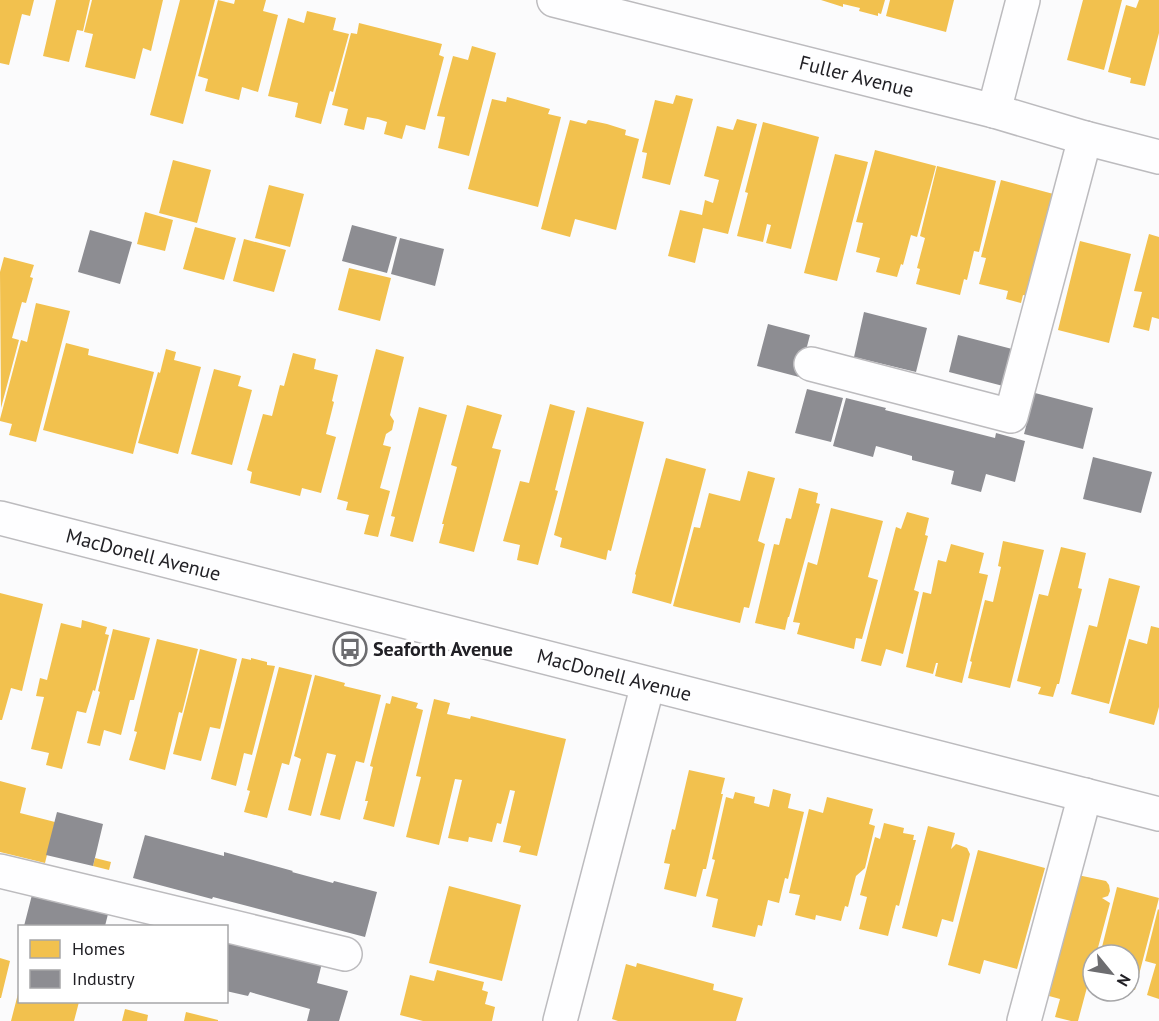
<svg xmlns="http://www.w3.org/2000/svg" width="1159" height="1021" font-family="'PT Sans',sans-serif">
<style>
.homes{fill:#f2c14e}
.industry{fill:#8d8d92}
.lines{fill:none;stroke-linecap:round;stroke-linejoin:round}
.minor-casing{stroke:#bcbbbe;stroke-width:36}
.minor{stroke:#fefeff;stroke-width:33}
.labels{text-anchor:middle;stroke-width:6;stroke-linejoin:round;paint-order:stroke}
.street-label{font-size:20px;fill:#212025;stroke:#fff}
.poi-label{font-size:20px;font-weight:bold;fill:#212025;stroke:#fff;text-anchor:start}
</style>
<rect width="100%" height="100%" fill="#fbfbfc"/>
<!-- homes -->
<path class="homes" d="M0 0H34L30 16 22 14 9 65 0 63Z
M56 0H90L83 31 77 30 69 62 43 56Z
M92 0H163L151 51 143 48 135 79 85 67 93 34 84 32Z
M180 0H215L183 124 150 115Z
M218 0 234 4 235 0H266L263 11 278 15 258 92 242 87 239 100 205 91 208 79 198 76Z
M821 0H885L881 14 878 13V16L859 11 860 8 843 4V7Z
M890 0H954L946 32 886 16Z
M1083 0H1122L1104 70 1067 60Z
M1139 0H1159V33L1145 86 1130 83 1131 78 1108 72 1126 5 1136 8Z
M307 11 336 18 333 30 349 34 333 92 330 91 321 124 295 117 298 103 268 96 288 18 304 23Z
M359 23 442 44 439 55 444 57 425 130 406 125 402 139 384 134 387 122 378 119 367 117 364 130 344 125 348 109 332 105 351 33 357 34Z
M472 46 496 53 469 156 438 148 445 117 437 116 453 56 468 60Z
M676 95 693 99 670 185 642 178 647 153 642 152 655 100 673 104Z
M507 97 550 109 548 114 561 117 538 207 468 189 492 99 506 102Z
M737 119 757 124 728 234 703 228 695 263 668 256 680 210 702 215 705 200 713 203 719 180 704 176 717 126 733 130Z
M570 120 586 124 588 120 607 124 626 130 625 135 639 139 616 230 575 219 570 237 541 229Z
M763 122 819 137 791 249 766 243 771 225 767 224 763 242 737 236 748 193 745 192Z
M875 150 936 166 917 237 911 235 903 265 901 264 897 277 876 272 880 258 856 252 863 223 856 222Z
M835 154 868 162 837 281 804 273Z
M173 160 211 170 197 223 159 213Z
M937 166 996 181 979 252 974 251 967 280 964 279 960 295 916 284 920 269 917 268 925 238 920 236Z
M1001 180 1061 196 1028 296 1023 295 1021 303 1006 299 1008 291 979 284 986 258 981 257Z
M269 185 304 194 290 247 255 238Z
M145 212 173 220 165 251 137 244Z
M195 227 236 238 224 280 183 269Z
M1149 234 1159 237V319L1152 317 1149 331 1133 327 1142 292 1134 291Z
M244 239 286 250 274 292 233 281Z
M1080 241 1131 254 1109 343 1058 330Z
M4 257 34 265 30 277 33 278 26 303 22 302 12 338 19 340 1 408 0 272Z
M349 268 391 278 380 321 338 310Z
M36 303 70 311 36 442 9 435 12 424 0 421V419L21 340 27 342Z
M66 343 89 349 88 355 154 372 133 454 43 430Z
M166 349 176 352 174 360 201 367 178 454 138 443 158 372 160 373Z
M376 349 404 357 390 415 394 421 392 430 386 434 383 445 391 447 380 488 390 491 378 537 364 534 369 515 346 510 348 502 337 499Z
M293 353 316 359 314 369 338 375 332 401 334 402 326 434 336 437 321 493 302 488 300 496 250 483 252 472 247 470 263 414 272 416 280 385 284 386Z
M214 369 241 376 238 386 252 390 232 465 191 454Z
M550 404 575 411 555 490 558 491 538 565 517 560 520 545 503 541 520 481 529 483Z
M467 405 502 415 492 448 501 450 474 552 439 543 444 524H442L457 467 451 465Z
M419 407 447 415 413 542 390 536 395 517 391 516Z
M587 407 644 422 611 551 608 550 606 560 560 547 562 538 554 535Z
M666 458 706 469 671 604 632 593 636 575 635 574Z
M748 471 775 478 758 541 765 544 749 608 744 607 740 623 673 606 694 527 700 528 709 493 740 501Z
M799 488 818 493 816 503 820 504 789 617H788L785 630 755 623 774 544 779 545 786 518 791 519Z
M831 508 883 521 868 577 878 580 862 639 856 638 854 649 797 634 800 623 793 622 808 562 817 565Z
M907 512 929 518 925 535 928 536 914 590 919 592 903 654 886 649 881 666 861 661 896 527 901 529Z
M1003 541 1044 550 1010 688 968 678 972 662 970 661 985 600 993 602 1001 567 998 566Z
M951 544 984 553 979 573 988 575 962 683 935 676 938 663H936L933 674 906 667 923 592 931 594 938 560 946 562Z
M1061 547 1086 553 1078 588 1082 589 1059 684H1057L1053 697 1038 694 1041 687 1017 681 1039 594 1048 596Z
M1109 578 1140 586 1109 704 1071 694 1089 625 1097 627Z
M0 593 43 604 22 691 11 688 2 720H0Z
M82 620 107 627 105 634 109 635 95 691 93 690 86 713 77 711 62 769 46 765 49 753 31 749 44 697 36 696 40 678 47 680 61 623 81 628Z
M1151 626 1159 628V707L1154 725 1109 713 1129 639 1147 644Z
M113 629 150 638 134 700H130L121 735 104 730 100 746 87 743 100 692 98 691Z
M157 639 198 649 182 713 179 712 165 770 129 760 137 732 134 731Z
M200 649 237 659 220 729 210 727 201 761 173 754Z
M242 658 251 660V658L267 662V665L275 666 252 755 244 753 236 786 211 779Z
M279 667 312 675 289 765 282 763 267 818 244 812 250 791 247 790Z
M315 675 345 683 344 686 381 695 364 763 356 761 340 820 320 815 336 755 327 753 311 816 288 810 301 759 294 756Z
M392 696 418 703 416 708 423 710 394 827 363 819 368 801H365L373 767 370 766 386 703 390 704Z
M434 699 450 703 447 714 470 719 471 716 566 739 537 856 519 852 521 846 503 842 515 791 510 790 501 824 497 823 492 842 469 837 468 842 448 838 462 780 455 779 439 845 406 837 421 777 416 776Z
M689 770 725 778 721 794H723L706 869H703L696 897 664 889 670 864 664 863 672 829 675 830Z
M0 781 26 788 20 813 55 822 45 863 0 852Z
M773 789 791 794 788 808 804 812 788 879 785 878 779 903 768 900 762 926 758 925 755 937 712 927 718 899 706 896 715 860 712 859 726 797 733 799 735 792 755 797 754 803 769 807Z
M827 797 873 809 869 824 875 826 865 868 856 876 848 907 845 906 841 921 816 915 815 920 795 915 800 895 789 893 809 809 823 813Z
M884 823 904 828 903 833 914 835 913 840H916L899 906 896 905 888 936 859 929 867 897 860 895 875 837 880 839Z
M928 826 955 833 951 849 956 844 967 848 970 854 953 922 942 919 937 937 902 928Z
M978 850 1045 868 1017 969 984 960 980 974 948 965Z
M95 858 111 862 109 870 93 866Z
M1073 874 1106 881 1109 885 1110 891 1108 896 1102 898 1110 903 1096 955H1093V965L1078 1021H1071L1055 1017 1060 999 1049 996 1057 964 1050 962Z
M449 886 521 905 502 981 429 963Z
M1117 887 1159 898 1135 990 1129 989V955H1100Z
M1158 909 1159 910V999L1147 995 1156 964 1145 961Z
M0 958 10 961 1 998H0Z
M637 963 714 984 713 990 743 998 736 1021H618L612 1019 626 964 636 967Z
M437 970 484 982 482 990 488 992 485 1004 495 1007 492 1021H423L400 1015 410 975 434 981Z
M19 990 20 1002H79L74 1021H11Z
M125 1009 148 1015 147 1021H122Z
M186 1012 218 1020V1021H184Z"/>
<!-- industry -->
<path class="industry" d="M352 225 397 237 387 273 342 261Z
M90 230 132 242 120 284 78 272Z
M400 238 444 249 435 286 391 274Z
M864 312 927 328 916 372 854 357Z
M768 324 810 335 799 377 757 366Z
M958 335 1016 350 1007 387 949 372Z
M807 389 843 398 831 442 795 433Z
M1035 393 1093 408 1083 449 1024 434Z
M846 398 886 408 885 410 995 438 996 433 1025 441 1015 482 986 474 981 492 951 484 954 471 912 460V456L876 446 873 457 833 446Z
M1093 457 1152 472 1141 513 1083 499Z
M57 812 103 824 93 866 46 855Z
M145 835 224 856V852L293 871 292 872 333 883 334 881 377 892 365 937 213 897 212 899 133 878Z
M33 891 109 910 105 926H24Z
M226 940 322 963 317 983 348 991 339 1021H307L310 1009 250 992 248 996 226 991Z"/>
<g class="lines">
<defs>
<g id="minor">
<path id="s1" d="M554 0 994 111 1085 138 1159 157"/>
<path d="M994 111 1023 0"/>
<path d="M811 364 1011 416 1085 138"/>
<path id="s2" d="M0 518 1159 814"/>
<path d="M0 871 345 954"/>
<path d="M560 1021 648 684"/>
<path d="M1024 1021 1085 795"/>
</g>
</defs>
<!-- minor casing -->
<use href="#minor" class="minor-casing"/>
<!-- minor -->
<use href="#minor" class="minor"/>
</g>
<!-- icons -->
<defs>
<symbol id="bus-ring" viewBox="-11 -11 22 22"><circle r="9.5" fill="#fff" stroke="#6d6d70" stroke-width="1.5"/><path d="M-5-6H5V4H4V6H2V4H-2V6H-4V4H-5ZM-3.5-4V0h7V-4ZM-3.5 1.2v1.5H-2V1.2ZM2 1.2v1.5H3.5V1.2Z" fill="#6d6d70"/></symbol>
</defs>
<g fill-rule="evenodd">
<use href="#bus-ring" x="331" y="630" width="38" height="38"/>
</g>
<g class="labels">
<!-- street labels -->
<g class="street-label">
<text dy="7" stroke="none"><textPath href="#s1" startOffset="312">Fuller Avenue</textPath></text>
<text dy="7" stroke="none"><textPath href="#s2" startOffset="148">MacDonell Avenue</textPath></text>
<text dy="7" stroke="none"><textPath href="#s2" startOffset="634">MacDonell Avenue</textPath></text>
</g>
<!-- poi labels -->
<g class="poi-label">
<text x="373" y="656">Seaforth Avenue</text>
</g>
</g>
<!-- legend -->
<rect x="18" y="925" width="210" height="78" fill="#ffffff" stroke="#a6a6a8" stroke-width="1.5"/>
<rect x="30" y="940" width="30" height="18" fill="#f2c14e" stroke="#a6a6a8" stroke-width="1.5"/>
<text x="72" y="955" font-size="18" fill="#212025">Homes</text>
<rect x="30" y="970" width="30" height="18" fill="#8d8d92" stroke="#a6a6a8" stroke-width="1.5"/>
<text x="72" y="985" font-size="18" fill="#212025">Industry</text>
<!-- north arrow -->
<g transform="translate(1111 973) rotate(120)"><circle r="28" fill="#ffffff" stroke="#a6a6a8" stroke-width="1.5"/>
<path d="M0-4.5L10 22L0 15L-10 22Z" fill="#6d6d70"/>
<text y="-9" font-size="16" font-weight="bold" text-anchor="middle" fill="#212025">N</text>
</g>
</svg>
